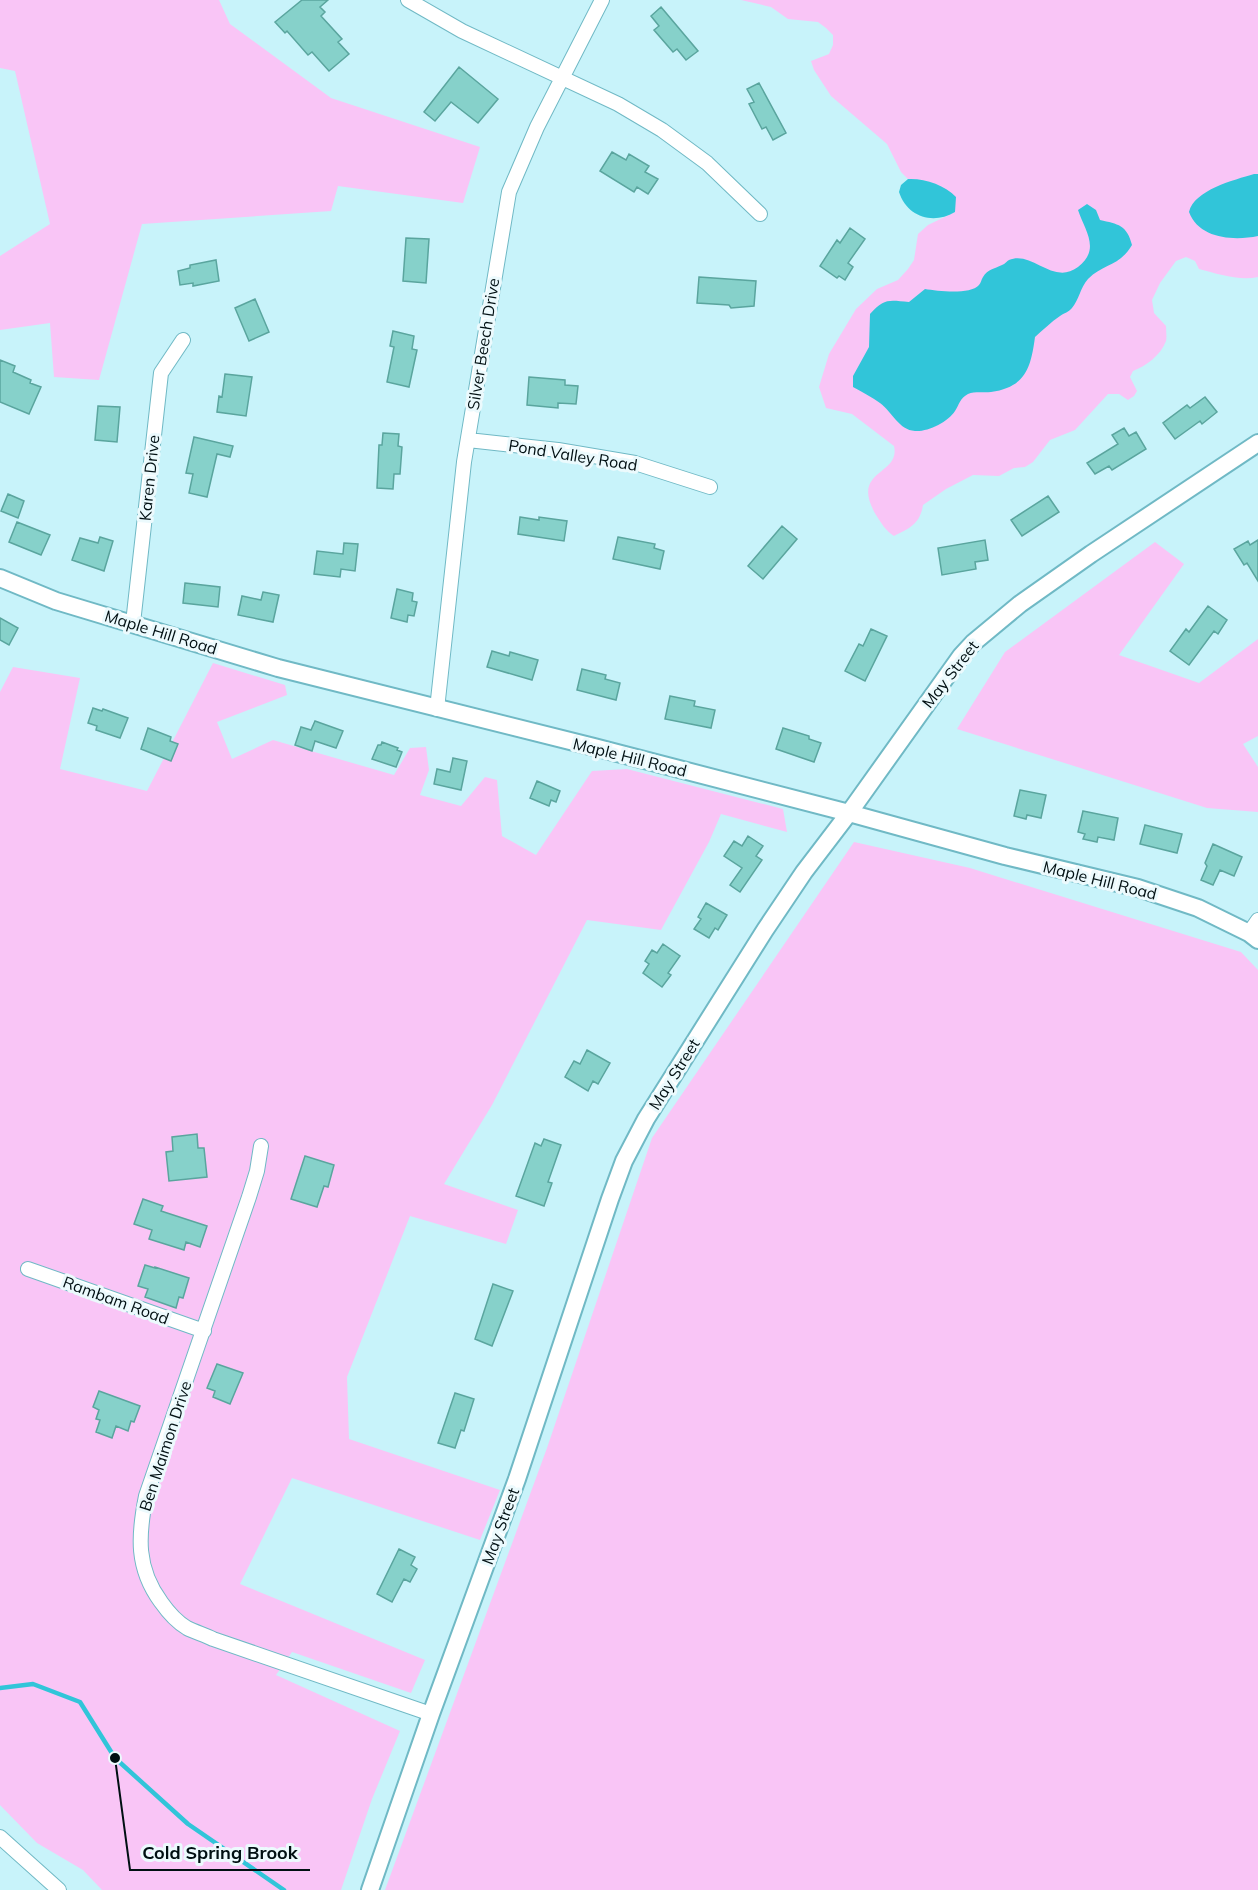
<svg xmlns="http://www.w3.org/2000/svg" width="1258" height="1890" font-family="Mulish,sans-serif">
<style>
.green{fill:#f9c5f6}
.water{fill:#31c5d9}
.lines{fill:none;stroke-linecap:round;stroke-linejoin:round}
.stream{stroke:#31c5d9;stroke-width:4.5}
.building{fill:#86d1ca;stroke:#5aa59e;stroke-width:1.5}
.minor-casing{stroke:#70b9c5;stroke-width:16}
.tertiary-casing{stroke:#70b9c5;stroke-width:20}
.minor{stroke:#fff;stroke-width:14}
.tertiary{stroke:#fff;stroke-width:16}
.labels{text-anchor:middle;stroke-width:6;stroke-linejoin:round;paint-order:stroke}
.street-label{font-size:16px;fill:#000f12;stroke:#ecfafd}
.leader{fill:none;stroke:#000f12;stroke-width:2}
.callout-dot{fill:#000f12;stroke:#ecfafd;stroke-width:2}
.callout-label{font-size:18px;text-anchor:middle;font-weight:bold;fill:#000f12;stroke:#ecfafd;stroke-width:6;stroke-linejoin:round;paint-order:stroke}
</style>
<rect width="100%" height="100%" fill="#c8f3fa"/>
<!-- green -->
<path class="green" d="M0 0H219L230 24 331 98 480 147 463 203 338 186 331 211 142 224 99 380 54 377 50 323 0 330V256L50 224 15 71 0 68Z
M741 0H1258V277C1239 281 1218 274 1199 269L1195 261 1186 257 1176 261 1160 283 1152 300 1154 313 1166 326C1166 331 1167 337 1166 341 1161 355 1146 366 1133 371L1130 377 1137 391 1134 396 1128 400 1119 394H1108L1075 430 1050 440 1033 462 1025 467 1014 468 999 476 973 475 946 489 923 505C920 524 910 528 894 536 885 530 882 524 876 515 849 469 901 476 894 446L852 414 826 408 819 387 829 354 856 309 877 289 898 280 908 269 914 260 918 234 928 225 955 212 938 185 922 180 908 179 901 172 887 144 831 96 814 70 811 61 829 54 833 45V35L826 28 818 22 788 19 771 7Z
M1155 542 1184 564 1119 655 1199 683 1258 639V736L1243 744 1258 767V812L1207 808 957 729 1005 652Z
M213 663 285 685 287 695 217 722 232 759 273 740 394 775 410 748 426 747 429 770 420 795 461 806 485 777 497 780 502 836 536 855 592 771 627 769 783 809 787 832 721 814 709 842 661 930 587 920 492 1105 444 1184 518 1210 506 1244 410 1216 347 1377 349 1439 500 1490 480 1540 292 1478 240 1584 425 1660 411 1693 292 1652 276 1675 400 1731 372 1799 341 1890H102L83 1870 37 1843 0 1805V692L13 667 80 678 60 769 147 791Z
M854 842 970 868 1241 952 1258 970V1890H385L547 1448 652 1138Z"/>
<!-- water -->
<path class="water" d="M1254 174H1258V236C1234 241 1199 239 1189 212 1194 190 1234 180 1254 174Z
M908 179C924 178 945 185 956 197L955 212C933 225 907 217 899 192L901 185Z
M1087 204 1096 210 1100 220C1118 224 1127 225 1132 245 1119 267 1104 263 1088 279 1080 288 1079 300 1072 308 1069 312 1064 313 1060 316 1051 322 1043 330 1035 337 1031 367 1026 387 991 392 984 393 975 391 968 394 960 398 959 405 955 411 948 422 928 432 915 431 899 430 892 412 880 403 872 397 862 392 853 387V376L869 347 870 314C884 298 889 300 909 302L925 289C938 291 970 295 979 285 981 283 981 280 983 277 988 269 994 269 1002 265 1005 264 1007 261 1009 260 1032 250 1053 286 1078 267 1101 249 1085 231 1078 210Z"/>
<g class="lines">
<!-- stream -->
<path class="stream" d="M0 1688 33 1684 80 1702 115 1758 188 1824 284 1890"/>
</g>
<!-- building -->
<path class="building" d="M302 0H328L320 7 325 12 321 16 342 39 338 42 349 54 329 71 312 52 308 55 287 31 285 33 275 22Z
M661 7 698 51 686 60 677 49 673 52 654 30 659 26 651 16Z
M459 67 498 99 478 123 451 102 435 121 424 112Z
M759 83 786 133 773 140 766 127 762 129 749 104 754 102 747 89Z
M612 152 626 160 629 154 649 166 645 172 658 179 648 194 637 187 634 192 600 171Z
M850 228 865 239 848 263 853 267 845 280 839 276 837 278 820 266 837 240 840 243Z
M406 238 429 239 426 283 403 281Z
M216 260 219 281 193 286V283L180 285 178 271 190 268V265Z
M699 277 756 281 754 306 731 308 729 305 697 303Z
M255 299 269 332 249 341 235 308Z
M393 331 414 336 412 349 417 350 409 387 387 382 394 347 390 346Z
M0 360 15 366 13 372 31 380 30 383 41 387 29 414 0 402Z
M225 374 252 377 246 416 217 412 219 396 222 397Z
M529 377 565 380V385L578 386 576 404 558 403V408L527 405Z
M1205 397 1217 412 1202 424 1200 421 1175 439 1163 423 1187 405 1190 408Z
M98 406 120 407 117 442 95 440Z
M1124 428 1129 436 1136 432 1146 449 1112 470 1109 466 1095 474 1087 463 1118 444 1112 435Z
M383 433 399 434 398 446 402 447 400 474H394L393 489 377 488 379 445H382Z
M194 437 233 446 230 457 217 454 207 497 189 493 193 474 186 473Z
M8 494 24 501 18 518 1 511Z
M1048 496 1059 512 1022 536 1011 520Z
M520 517 539 520V517L567 521 564 541 518 534Z
M17 522 50 535 41 555 9 542Z
M782 526 797 539 763 579 748 566Z
M100 537 113 541 104 571 72 560 80 538 98 543Z
M618 537 655 544 654 548 664 551 660 569 613 559Z
M985 540 988 560 975 562 976 569 942 575 938 548Z
M1258 540V581L1247 563 1244 565 1234 549 1248 541 1250 545Z
M344 543 358 544 355 571 341 569 340 577 314 574 317 551 343 554Z
M185 583 220 587 218 607 183 603Z
M397 589 413 593 412 601 417 602 414 616 408 615 407 622 391 618Z
M263 592 279 595 273 622 238 615 242 596 261 600Z
M1208 606 1227 620 1218 634 1214 631 1189 665 1170 651 1186 629 1189 632Z
M0 618 18 628 9 645 0 640Z
M871 629 887 636 865 681 845 671 859 644 863 646Z
M492 651 509 656 510 652 538 660 532 680 487 667Z
M582 669 606 675 605 679 620 683 616 700 577 690Z
M670 696 695 701 694 706 715 710 711 728 665 719Z
M93 708 102 711 103 709 128 718 120 738 96 730 97 726 88 723Z
M315 721 343 731 336 748 315 741 312 751 295 745 301 727 311 730Z
M148 728 171 737 170 741 178 744 171 761 141 749Z
M783 728 809 736V739L821 743 814 762 776 749Z
M382 742 398 748 397 750 402 752 396 767 372 759 378 745H381Z
M453 758 467 761 461 790 434 784 437 769 450 772Z
M537 781 560 791 556 802 551 800 549 806 530 798Z
M1020 790 1046 795 1041 818 1027 815 1026 819 1014 816Z
M1083 811 1118 818 1114 840 1098 837 1097 842 1083 839 1085 834 1078 832Z
M1145 825 1182 834 1177 853 1140 844Z
M748 836 763 846 756 856 762 860 740 892 730 885 742 868 724 856 734 841 742 846Z
M1213 844 1242 857 1234 876 1220 870 1213 885 1201 880 1207 866 1205 863Z
M706 903 727 915 718 930 715 928 709 938 694 929 701 919 698 917Z
M663 944 680 956 668 973 671 975 662 987 643 973 649 964 645 961 652 950 657 953Z
M587 1050 610 1063 598 1084 593 1081 588 1091 565 1077 574 1061 580 1064Z
M197 1134 198 1148H204L207 1177 169 1181 166 1152 173 1151 172 1137Z
M544 1139 561 1145 548 1182 552 1183 544 1206 516 1196 535 1143 541 1146Z
M305 1156 334 1165 328 1187 324 1186 317 1207 291 1199Z
M143 1199 163 1206 161 1211 207 1226 200 1247 186 1242 184 1250 149 1239 152 1230 134 1224Z
M145 1265 155 1268V1267L189 1278 183 1298 179 1297 176 1308 145 1297 148 1289 138 1286Z
M493 1284 513 1291 492 1346 475 1339Z
M217 1364 243 1373 230 1404 213 1397 215 1391 207 1388Z
M99 1391 140 1406 134 1422 131 1421 128 1431 116 1426 112 1438 96 1432 100 1420 96 1419 99 1410 93 1407Z
M455 1393 474 1399 464 1431 461 1430 455 1448 438 1443Z
M399 1549 415 1557 411 1565 417 1569 410 1582 404 1579 392 1602 377 1594Z"/>
<g class="lines">
<defs>
<path id="minor" d="M408 0 462 31 618 104 662 130 707 163 760 214
M468 440 558 450 635 463 710 487
M133 623 161 373 183 340
M437 709 464 462 509 192 537 127 602 0
M1249 933 1258 920
M261 1146 257 1171 249 1197 146 1496C138 1536 136 1568 161 1602 168 1612 177 1622 187 1628 195 1632 205 1635 213 1639L431 1714
M28 1269 204 1331
M0 1837 59 1890"/>
<path id="tertiary" d="M0 578 56 601 278 668 594 747 849 813 1005 856 1138 888 1198 908 1249 933 1258 940
M370 1890 431 1714 517 1479 610 1199 624 1161 646 1119 765 930 804 872 849 813 961 656 973 643 1020 604 1091 554 1258 443"/>
</defs>
<!-- minor casing -->
<use href="#minor" class="minor-casing"/>
<!-- tertiary casing -->
<use href="#tertiary" class="tertiary-casing"/>
<!-- minor -->
<use href="#minor" class="minor"/>
<!-- tertiary -->
<use href="#tertiary" class="tertiary"/>
</g>
<g class="labels">
<!-- street labels -->
<g class="street-label">
<text transform="translate(483 344) rotate(-81)" y="6">Silver Beech Drive</text>
<text transform="translate(573 455) rotate(9)" y="6">Pond Valley Road</text>
<text transform="translate(149 478) rotate(-84)" y="6">Karen Drive</text>
<text transform="translate(161 632) rotate(17)" y="6">Maple Hill Road</text>
<text transform="translate(950 674) rotate(-52)" y="6">May Street</text>
<text transform="translate(630 757) rotate(14)" y="6">Maple Hill Road</text>
<text transform="translate(1100 880) rotate(14)" y="6">Maple Hill Road</text>
<text transform="translate(674 1074) rotate(-58)" y="6">May Street</text>
<text transform="translate(116 1300) rotate(20)" y="6">Rambam Road</text>
<text transform="translate(165 1446) rotate(-72)" y="6">Ben Maimon Drive</text>
<text transform="translate(500 1526) rotate(-70)" y="6">May Street</text>
</g>
</g>
<!-- callouts -->
<path class="leader" d="M115 1758L130 1870H310"/>
<circle class="callout-dot" cx="115" cy="1758" r="6"/>
<g class="callout-label">
<text x="220" y="1859">Cold Spring Brook</text>
</g>
</svg>
